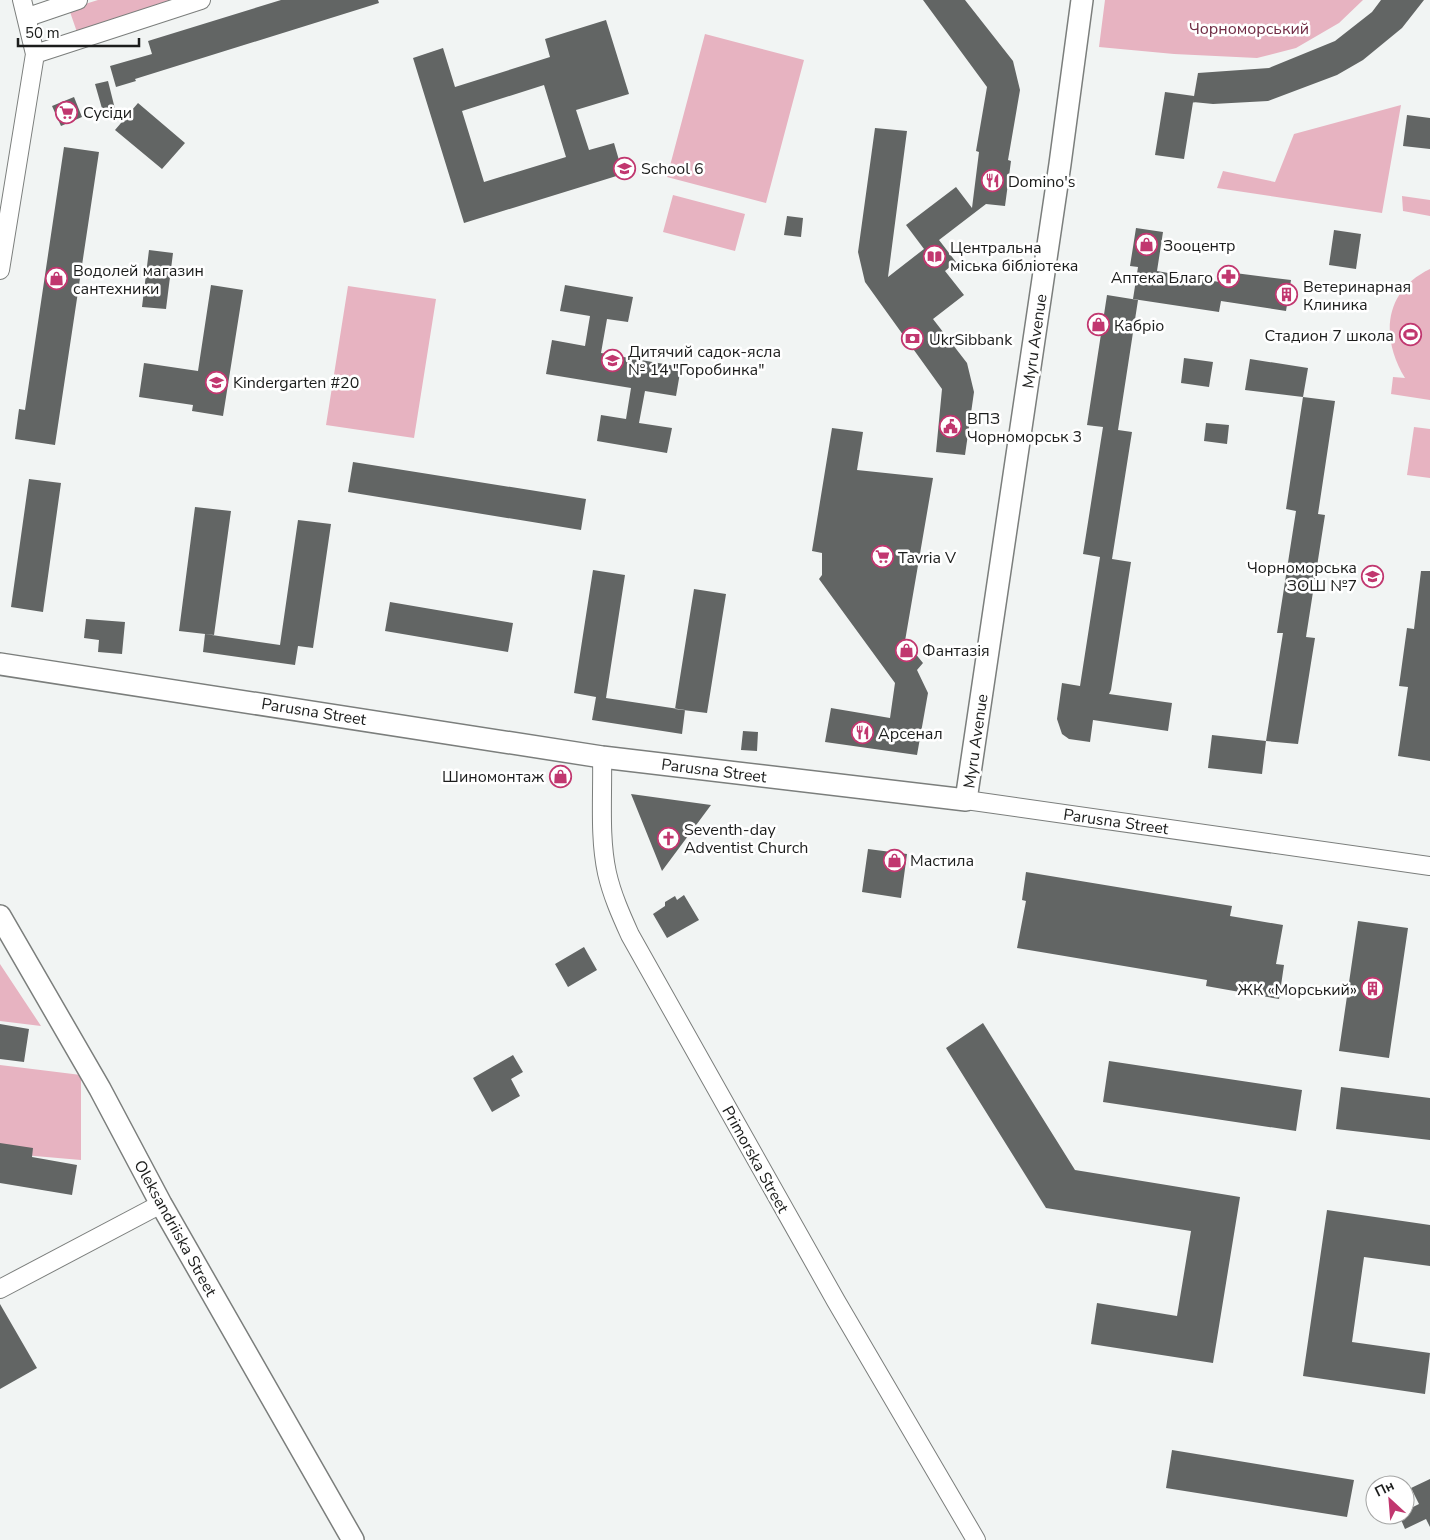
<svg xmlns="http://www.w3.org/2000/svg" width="1430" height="1540" font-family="'Nunito Sans',sans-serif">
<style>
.green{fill:#e7b3c1}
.building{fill:#626564;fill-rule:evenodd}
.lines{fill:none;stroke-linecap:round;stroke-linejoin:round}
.minor-casing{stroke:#7b7e7c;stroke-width:20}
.tertiary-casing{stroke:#7b7e7c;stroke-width:24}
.minor{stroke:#fff;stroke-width:18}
.tertiary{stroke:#fff;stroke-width:21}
.labels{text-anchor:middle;stroke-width:5;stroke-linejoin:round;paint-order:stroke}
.park-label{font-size:16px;fill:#712c45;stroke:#fff}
.poi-label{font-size:16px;fill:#1c1d1c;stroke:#fff;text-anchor:start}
.street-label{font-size:16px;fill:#1c1d1c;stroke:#fff}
</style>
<rect width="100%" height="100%" fill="#f1f4f3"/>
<!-- green -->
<path class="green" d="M98 0H185L78 35 69 9Z
M1105 0H1363L1339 23 1296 48 1257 58 1174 54 1099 47Z
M705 34 804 60 766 203 667 177Z
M1401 105 1382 213 1217 188 1223 171 1275 182 1294 134Z
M673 195 745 214 735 251 663 232Z
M1402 196 1430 200V216L1403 211Z
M1430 269V400L1391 394 1393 377 1405 378C1380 337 1384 291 1430 269Z
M348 286 436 299 414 438 326 425Z
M1414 427 1430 429V478L1407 475Z
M0 964 41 1026 0 1021Z
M0 1065 81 1075V1160L0 1153Z"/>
<!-- building -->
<path class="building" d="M281 0H378L379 3 135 79 136 81 116 87 110 66 152 54 148 41Z
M923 0H965L1013 61 1020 90 1008 160 1011 161 1005 206 986 204 939 240 956 262 945 271 964 295 933 319 967 363 974 392 965 455 936 452 942 389 865 282 858 252 875 128 907 131 888 277 924 249 906 225 956 187 972 208 979 152 976 151 987 87Z
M1381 0H1424L1402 28 1363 60 1337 75 1268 101 1213 104 1193 102 1198 73 1269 68 1335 41 1372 12Z
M606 20 629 94 576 110 589 150 614 143 623 174 464 223 413 58 443 48 455 87 550 57 545 39ZM544 85 566 157 484 182 462 111Z
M108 81 115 109 103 112 95 84Z
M1165 92 1194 96 1184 159 1155 155Z
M74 97 82 117 61 126 52 106Z
M138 103 185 143 162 169 115 130Z
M1407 115 1430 118V149L1403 146Z
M64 147 99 152 55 445 15 439 19 409 25 410Z
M787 216 803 218 801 237 784 235Z
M1136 228 1163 232 1157 271 1225 283 1227 272 1291 280 1286 311 1221 301 1219 312 1133 299 1138 267 1130 266Z
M1334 230 1361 234 1356 269 1329 265Z
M149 250 173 253 166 309 142 307Z
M211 285 243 290 223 416 192 411 193 405 139 397 144 363 198 371Z
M565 285 633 297 628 322 607 319 601 353 681 367 676 396 645 391 639 423 672 428 667 453 597 441 601 415 626 419 631 388 546 374 552 340 585 346 590 316 560 311Z
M1107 295 1138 300 1118 430 1132 432 1112 559 1131 562 1111 690 1109 694 1172 703 1168 731 1093 720 1090 742 1069 739 1062 734 1057 719 1062 683 1080 686 1100 557 1083 554 1103 427 1087 425Z
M1184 358 1213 362 1209 387 1181 383Z
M1250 359 1308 368 1303 397 1245 390Z
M1303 397 1335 401 1318 514 1325 515 1306 637 1315 638 1298 744 1266 741 1283 633H1277L1296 511 1286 509Z
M1206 423 1229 425 1227 444 1204 441Z
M832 428 863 432 857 470 933 478 905 641 923 663 917 670 928 693 917 755 825 742 831 708 890 718 895 683 819 579 822 575V553L812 551Z
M353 462 586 499 581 530 348 492Z
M29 479 61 483 43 612 11 607Z
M195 507 231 511 214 635 179 631Z
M298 520 331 524 313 648 298 646 295 665 203 652 205 634 280 645Z
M593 570 625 575 606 698 685 710 682 734 592 720 596 697 574 693Z
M1421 571H1430V761L1398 756 1408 687 1399 686 1407 628 1414 629Z
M694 589 726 594 707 713 675 709Z
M390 602 513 623 508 652 385 631Z
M86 619 125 622 122 654 98 652 99 640 84 638Z
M743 731 758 732 757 751 741 750Z
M1212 735 1266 741 1262 774 1208 768Z
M631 794 711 805 662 871Z
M868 849 907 854 901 898 862 892Z
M1026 872 1232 906 1230 916 1283 925 1276 964 1284 965 1279 999 1206 986 1207 980 1017 948 1026 901 1022 900Z
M684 895 699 920 667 938 653 914 665 906V902L675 896 677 900Z
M1358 921 1408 928 1389 1058 1339 1051Z
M584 947 597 970 568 987 555 964Z
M983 1023 1075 1170 1240 1197 1213 1363 1091 1344 1097 1303 1177 1316 1191 1231 1046 1208 946 1048Z
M0 1024 29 1029 24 1062 0 1059Z
M513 1055 523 1072 511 1079 520 1096 492 1112 473 1078Z
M1109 1061 1302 1090 1296 1131 1103 1102Z
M1341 1087 1430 1098V1140L1336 1129Z
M0 1143 33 1148 32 1157 77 1165 72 1195 0 1183Z
M1327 1210 1430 1225V1266L1364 1257 1352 1342 1430 1353 1425 1394 1303 1376Z
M0 1304 37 1368 0 1389Z
M1172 1450 1354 1480 1347 1517 1166 1488Z
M1430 1479V1527L1426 1519 1405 1529 1399 1515H1405V1511L1419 1504 1411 1488Z"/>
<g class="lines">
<defs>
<path id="minor" d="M28 17 78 0
M35 54 201 0
M0 270 35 54 22 0
M602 757C603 795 599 836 607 873 612 895 621 915 630 935L836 1301 976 1540
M966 800 1430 866
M0 1289 161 1204"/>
<path id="tertiary" d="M0 664 602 757 966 800 1060 164 1082 0
M0 916 100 1089 161 1204 353 1540"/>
</defs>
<!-- minor casing -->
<use href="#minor" class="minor-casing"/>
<!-- tertiary casing -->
<use href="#tertiary" class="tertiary-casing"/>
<!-- minor -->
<use href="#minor" class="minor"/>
<!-- tertiary -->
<use href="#tertiary" class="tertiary"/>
</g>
<!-- icons -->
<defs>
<symbol id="supermarket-ring" viewBox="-11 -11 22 22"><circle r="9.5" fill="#fff" stroke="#c1376f" stroke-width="1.5"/><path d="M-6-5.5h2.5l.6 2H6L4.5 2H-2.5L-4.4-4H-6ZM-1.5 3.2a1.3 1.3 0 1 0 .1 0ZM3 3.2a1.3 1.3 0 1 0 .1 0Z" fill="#c1376f"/></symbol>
<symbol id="school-ring" viewBox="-11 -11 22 22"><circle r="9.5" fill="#fff" stroke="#c1376f" stroke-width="1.5"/><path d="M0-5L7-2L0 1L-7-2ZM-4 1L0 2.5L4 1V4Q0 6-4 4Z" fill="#c1376f"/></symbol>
<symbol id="restaurant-ring" viewBox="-11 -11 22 22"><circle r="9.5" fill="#fff" stroke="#c1376f" stroke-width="1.5"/><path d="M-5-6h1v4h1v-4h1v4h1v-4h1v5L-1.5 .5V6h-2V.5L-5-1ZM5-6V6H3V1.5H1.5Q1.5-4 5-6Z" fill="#c1376f"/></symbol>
<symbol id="shop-ring" viewBox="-11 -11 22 22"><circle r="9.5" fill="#fff" stroke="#c1376f" stroke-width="1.5"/><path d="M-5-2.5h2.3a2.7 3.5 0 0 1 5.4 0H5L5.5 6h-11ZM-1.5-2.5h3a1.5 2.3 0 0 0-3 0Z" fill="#c1376f"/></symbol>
<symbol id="library-ring" viewBox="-11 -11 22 22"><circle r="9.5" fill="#fff" stroke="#c1376f" stroke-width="1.5"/><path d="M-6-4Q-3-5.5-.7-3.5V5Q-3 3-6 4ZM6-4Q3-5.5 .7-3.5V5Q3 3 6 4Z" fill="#c1376f"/></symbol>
<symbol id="pharmacy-ring" viewBox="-11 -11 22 22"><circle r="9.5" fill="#fff" stroke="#c1376f" stroke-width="1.5"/><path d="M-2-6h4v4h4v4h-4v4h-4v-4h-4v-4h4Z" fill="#c1376f"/></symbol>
<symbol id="building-ring" viewBox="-11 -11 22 22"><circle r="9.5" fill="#fff" stroke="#c1376f" stroke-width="1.5"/><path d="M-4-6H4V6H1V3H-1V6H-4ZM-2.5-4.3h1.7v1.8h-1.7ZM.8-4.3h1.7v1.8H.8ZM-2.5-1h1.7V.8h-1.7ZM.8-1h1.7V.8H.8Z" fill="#c1376f"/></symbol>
<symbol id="stadium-ring" viewBox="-11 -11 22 22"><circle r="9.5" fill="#fff" stroke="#c1376f" stroke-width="1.5"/><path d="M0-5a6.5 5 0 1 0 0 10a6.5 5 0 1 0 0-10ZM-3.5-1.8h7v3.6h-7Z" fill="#c1376f"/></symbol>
<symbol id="bank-ring" viewBox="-11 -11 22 22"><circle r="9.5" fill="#fff" stroke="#c1376f" stroke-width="1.5"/><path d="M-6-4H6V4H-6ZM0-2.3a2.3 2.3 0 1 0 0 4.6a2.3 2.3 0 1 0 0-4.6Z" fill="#c1376f"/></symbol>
<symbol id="civic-ring" viewBox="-11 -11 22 22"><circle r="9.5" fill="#fff" stroke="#c1376f" stroke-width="1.5"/><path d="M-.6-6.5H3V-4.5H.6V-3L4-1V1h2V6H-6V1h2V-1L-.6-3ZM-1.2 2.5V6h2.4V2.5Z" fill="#c1376f"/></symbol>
<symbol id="church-ring" viewBox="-11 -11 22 22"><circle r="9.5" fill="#fff" stroke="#c1376f" stroke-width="1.5"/><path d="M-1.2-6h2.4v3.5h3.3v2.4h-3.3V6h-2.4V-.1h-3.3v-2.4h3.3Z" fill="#c1376f"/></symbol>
</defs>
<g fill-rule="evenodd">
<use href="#supermarket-ring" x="54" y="100" width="25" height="25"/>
<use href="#school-ring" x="612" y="156" width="25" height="25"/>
<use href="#restaurant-ring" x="980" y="168" width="25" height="25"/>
<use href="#shop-ring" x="1134" y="232" width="25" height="25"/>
<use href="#library-ring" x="922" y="244" width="25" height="25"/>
<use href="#pharmacy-ring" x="1216" y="264" width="25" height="25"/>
<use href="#shop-ring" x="44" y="266" width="25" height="25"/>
<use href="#building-ring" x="1274" y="282" width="25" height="25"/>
<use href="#shop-ring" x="1086" y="312" width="25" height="25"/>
<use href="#stadium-ring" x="1398" y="322" width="25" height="25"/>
<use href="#bank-ring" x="900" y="326" width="25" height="25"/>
<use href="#school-ring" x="600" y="348" width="25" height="25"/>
<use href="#school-ring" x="204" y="370" width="25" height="25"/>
<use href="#civic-ring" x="938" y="414" width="25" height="25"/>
<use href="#supermarket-ring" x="870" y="544" width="25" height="25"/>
<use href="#school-ring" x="1360" y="564" width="25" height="25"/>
<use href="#shop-ring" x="894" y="638" width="25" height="25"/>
<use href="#restaurant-ring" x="850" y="720" width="25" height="25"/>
<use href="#shop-ring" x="548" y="764" width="25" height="25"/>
<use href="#church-ring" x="656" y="826" width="25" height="25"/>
<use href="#shop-ring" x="882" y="848" width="25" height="25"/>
<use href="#building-ring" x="1360" y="976" width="25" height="25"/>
</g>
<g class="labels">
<!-- park labels -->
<g class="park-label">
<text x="1249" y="34">Чорноморський</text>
</g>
<!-- poi labels -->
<g class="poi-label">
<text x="83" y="118">Сусіди</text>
<text x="641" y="174">School 6</text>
<text x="1008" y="187">Domino's</text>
<text x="1163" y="251">Зооцентр</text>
<text x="950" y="253">Центральна<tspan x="950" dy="18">міська бібліотека</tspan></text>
<text x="73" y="276">Водолей магазин<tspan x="73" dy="18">сантехники</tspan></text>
<text x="1213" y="283" text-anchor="end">Аптека Благо</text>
<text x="1303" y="292">Ветеринарная<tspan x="1303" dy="18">Клиника</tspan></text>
<text x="1114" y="331">Кабріо</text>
<text x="1394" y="341" text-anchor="end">Стадион 7 школа</text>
<text x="929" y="345">UkrSibbank</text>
<text x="628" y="357">Дитячий садок-ясла<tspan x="628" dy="18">№ 14 "Горобинка"</tspan></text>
<text x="233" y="388">Kindergarten #20</text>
<text x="967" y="424">ВПЗ<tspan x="967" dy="18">Чорноморськ 3</tspan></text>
<text x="898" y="563">Tavria V</text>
<text x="1357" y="573" text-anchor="end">Чорноморська<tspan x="1357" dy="18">ЗОШ №7</tspan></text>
<text x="922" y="656">Фантазія</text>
<text x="878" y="739">Арсенал</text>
<text x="544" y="782" text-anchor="end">Шиномонтаж</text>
<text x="684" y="835">Seventh-day<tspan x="684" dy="18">Adventist Church</tspan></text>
<text x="910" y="866">Мастила</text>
<text x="1357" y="995" text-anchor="end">ЖК «Морський»</text>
</g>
<!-- street labels -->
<g class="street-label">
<text transform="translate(1034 341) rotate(-82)" y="6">Myru Avenue</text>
<text transform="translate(314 711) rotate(9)" y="6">Parusna Street</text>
<text transform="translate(975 741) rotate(-82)" y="6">Myru Avenue</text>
<text transform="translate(714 770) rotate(7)" y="6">Parusna Street</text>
<text transform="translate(1116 821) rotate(8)" y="6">Parusna Street</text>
<text transform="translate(756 1159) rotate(61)" y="6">Primorska Street</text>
<text transform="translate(176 1228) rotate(61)" y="6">Oleksandriiska Street</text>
</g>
</g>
<!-- north arrow -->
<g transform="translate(1390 1500) rotate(334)"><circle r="24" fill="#ffffff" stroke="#a4a5a4"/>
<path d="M0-4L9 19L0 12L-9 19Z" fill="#c1376f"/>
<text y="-8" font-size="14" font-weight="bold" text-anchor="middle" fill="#1c1d1c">Пн</text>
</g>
<!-- scale -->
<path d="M18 38v8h121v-8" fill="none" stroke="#1c1d1c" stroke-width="2.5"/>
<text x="25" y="38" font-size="15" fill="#1c1d1c" stroke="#ffffff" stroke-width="4" paint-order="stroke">50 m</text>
</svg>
